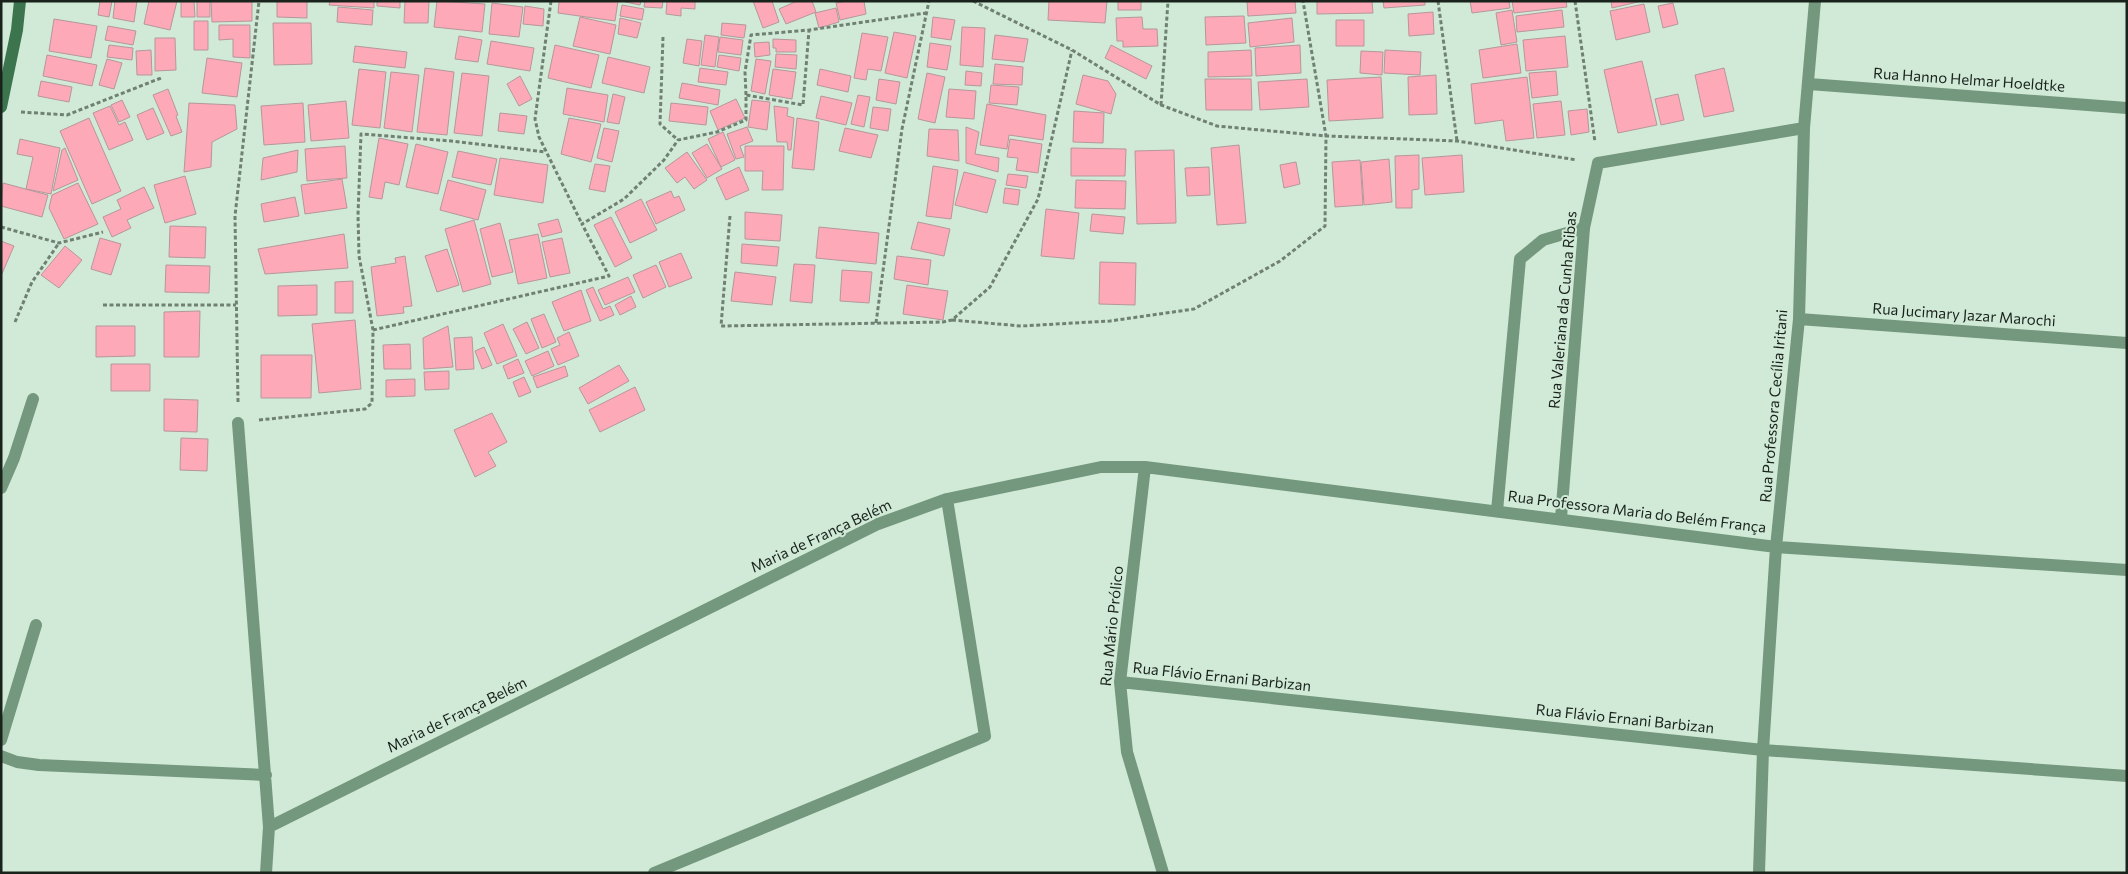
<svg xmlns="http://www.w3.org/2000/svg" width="2128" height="874" font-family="Commissioner,sans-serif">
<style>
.building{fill:#fea9b8;stroke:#b5979b}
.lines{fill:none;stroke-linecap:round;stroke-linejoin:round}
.path{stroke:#708174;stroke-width:3;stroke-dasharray:4 2.5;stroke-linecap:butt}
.lane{stroke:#74987d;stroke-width:12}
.street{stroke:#74987d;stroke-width:12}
.secondary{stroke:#3c744e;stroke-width:12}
.labels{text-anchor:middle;stroke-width:4;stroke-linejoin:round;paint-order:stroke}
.street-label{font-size:15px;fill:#19221b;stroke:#d1ead7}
</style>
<rect width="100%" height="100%" fill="#d1ead7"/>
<!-- building -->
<path class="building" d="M100 1H112L109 17 98 15Z
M115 1H137L134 22 113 18Z
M149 1H177L170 30 144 24Z
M181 1H194L195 17H181Z
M197 1H210V17H197Z
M211 1H252V21L212 22Z
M277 1H307V18L277 17Z
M330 1H374V8L329 5Z
M377 1H400V8L377 6Z
M405 1H429L428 23H404Z
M437 1 485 4 482 32 434 27Z
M559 1H618L615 21 558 13Z
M621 1H641L640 5Z
M645 1H663L662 8 644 7Z
M667 1H695V9L681 8V16L666 14Z
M753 1H772L779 22 763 28Z
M797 1H812L816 12 786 24 779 9Z
M847 1H864L866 14 840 20 836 3Z
M1049 1H1107L1105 23 1048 20Z
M1118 1H1141V10H1118Z
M1247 1H1295L1296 13 1248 16Z
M1317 1H1372L1373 13 1317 14Z
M1383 1H1425V5L1384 8Z
M1470 1H1509L1510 8 1472 13Z
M1512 1H1566L1567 7 1514 13Z
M1611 1H1642L1612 8Z
M492 3 523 7 519 37 489 34Z
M1673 3 1678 24 1663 28 1658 6Z
M1644 4 1650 32 1616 40 1610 11Z
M622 5 644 9 642 20 620 16Z
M525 6 544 9 543 26 523 24Z
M338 7 373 10 372 25 337 22Z
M836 8 839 22 819 28 815 13Z
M1512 10 1517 42 1501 45 1496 13Z
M1562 10 1564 27 1517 32 1516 16Z
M1433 12 1434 34 1409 36 1408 14Z
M1244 16 1246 43 1206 45 1205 17Z
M580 17 616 25 610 54 573 46Z
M933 17 955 20 951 40 931 37Z
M1142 17 1143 29H1157L1158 46 1123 47V41H1117L1116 18Z
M620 18 641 23 637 38 618 34Z
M1292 18 1294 42 1250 47 1248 23Z
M54 19 97 26 91 58 49 51Z
M1336 20H1364V46H1336Z
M194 21H208V50H194Z
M273 23H311L312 64 274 65Z
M722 23 746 25 744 38 721 35Z
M219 25H250V58L233 57V39L219 40Z
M108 26 136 31 133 45 105 40Z
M962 27 985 28 983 67 960 65Z
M894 32 916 36 907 78 885 73Z
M862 33 888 37 881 71 868 69 866 80 854 78Z
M705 35 719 37 715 67 701 65Z
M995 35 1028 39 1024 62 992 59Z
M459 36 482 40 478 62 455 59Z
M1565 36 1568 67 1526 71 1523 40Z
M720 37 743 40 741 55 718 52Z
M155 38H175L176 70 155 71Z
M687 39 702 41 699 66 683 63Z
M773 39 796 40V52H776V48H773Z
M491 41 534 48 530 71 487 64Z
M769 42 770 55 755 57 754 43Z
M930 43 951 46 947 70 927 67Z
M1517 44 1521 73 1483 78 1479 50Z
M109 45 133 48 132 60 107 57Z
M555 45 599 55 591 88 548 78Z
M1111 45 1152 66 1146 79 1105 58Z
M1300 45 1301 73 1256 76 1255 48Z
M355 46 407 52 405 68 353 62Z
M151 50 152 75H137L136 51Z
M1251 50 1252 76 1208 77V52Z
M1385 50 1421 52 1420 75 1384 73Z
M1361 51 1383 52 1382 75 1360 73Z
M776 54 797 55 796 69 775 67Z
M47 55 97 65 92 86 43 76Z
M719 55 741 58 739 71 717 67Z
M608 57 650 67 644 93 602 83Z
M207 58 242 63 237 97 202 93Z
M107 59 122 63 114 89 99 85Z
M756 59 771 61 765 94 751 91Z
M1642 61 1657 125 1618 133 1604 70Z
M995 64 1023 67 1022 85 993 84Z
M425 68 454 72 447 135 417 132Z
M700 68 728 72 726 85 698 82Z
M1724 68 1734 111 1704 117 1695 75Z
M359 69 386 72 380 128 352 125Z
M773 69 796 72 792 99 769 95Z
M820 69 851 76 848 92 817 85Z
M966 71 982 73 981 86 965 85Z
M1556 71 1558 95 1532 98 1529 73Z
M391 72 419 75 412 132 384 128Z
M462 73 489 76 482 136 454 133Z
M927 73 945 77 935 123 918 119Z
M1083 75 1108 81 1116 94 1111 114 1076 104Z
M1436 75 1437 114 1409 115 1408 77Z
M520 76 532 99 519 106 507 84Z
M1381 77 1383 118 1329 121 1327 80Z
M1527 77 1534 138 1506 141 1503 120 1475 124 1471 84Z
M879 79 900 82 896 104 876 100Z
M1205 79H1251L1252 110H1206Z
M1307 79 1309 107 1260 110 1258 82Z
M41 81 72 87 69 102 38 96Z
M682 83 720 90 718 105 679 98Z
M991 85 1019 87 1017 105 989 103Z
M567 88 608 95 604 122 563 114Z
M168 89 178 115 176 116 182 132 171 136 153 95Z
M949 89 976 91 974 119 946 117Z
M613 94 625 97 619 124 607 122Z
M1678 94 1684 120 1661 125 1655 99Z
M858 95 870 97 864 127 851 124Z
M821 96 852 103 846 125 816 118Z
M736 99 745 118 718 130 710 111Z
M122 100 130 117 119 122 111 105Z
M752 100 770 102 767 130 748 127Z
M346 101 349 138 311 141 308 105Z
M1561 101 1565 135 1537 138 1533 104Z
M189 103 235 105 237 129 212 142 211 167 184 172Z
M303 103 305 142 264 145 261 106Z
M671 103 708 107 706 125 669 121Z
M987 104 1046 115 1043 140 1009 135 1007 149 980 145Z
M110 106 119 125 125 122 133 140 109 150 93 113Z
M774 106 788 108 787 116 794 118 791 150H788L787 142H777Z
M873 107 891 109 888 131 870 128Z
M153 108 164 133 147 140 137 115Z
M1587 109 1589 132 1571 135 1568 111Z
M1074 111 1104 113 1103 143 1073 142Z
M500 113 527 116 524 134 498 131Z
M89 118 121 191 92 204 60 131Z
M569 118 601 124 591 162 561 154Z
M797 118 819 122 814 170 792 168Z
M747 127 753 141 740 146 744 157 736 159 727 134Z
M966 127 979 132 975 154 999 158 998 172 966 163Z
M604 128 619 131 612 162 597 158Z
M845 128 878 135 871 158 839 151Z
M929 129 958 130 959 161 927 156Z
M723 132 735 160 721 167 708 139Z
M379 138 408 144 399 185 385 182 382 199 369 197Z
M20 139 60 148 51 194 26 189 33 157 17 154Z
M1010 139 1042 144 1038 173 1016 170 1018 158 1007 157Z
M416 144 448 152 438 194 406 187Z
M707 144 722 169 707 178 692 153Z
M1239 145 1246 223 1217 225 1211 148Z
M345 146 347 178 307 181 305 149Z
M745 146H784L783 190H762L763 171H745Z
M65 148 78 180 53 191 62 150Z
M1071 148 1126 149 1125 176H1071Z
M298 150 297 172 261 180 263 158Z
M1174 150 1176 223 1137 224 1135 151Z
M458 151 497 159 491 185 452 177Z
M687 152 707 180 694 189 685 177 677 183 665 168Z
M1419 155V189L1412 190V208H1396L1395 156Z
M1462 155 1464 192 1425 195 1422 158Z
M500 158 548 165 543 203 494 195Z
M1389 159 1392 202 1364 205 1361 162Z
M1360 160 1363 205 1335 207 1332 162Z
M1296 162 1300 184 1284 188 1280 165Z
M595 164 610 166 605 192 589 189Z
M933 166 958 170 951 219 926 216Z
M739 167 749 190 726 200 716 178Z
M1209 167 1210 195 1187 196 1185 168Z
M964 172 996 180 987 213 955 205Z
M1008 174 1028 176 1026 188 1006 185Z
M185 176 196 214 165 223 154 185Z
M342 179 347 208 305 214 301 185Z
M448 180 486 190 478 220 440 210Z
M1076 180 1126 181 1125 209 1075 208Z
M3 183 48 195 42 217 1 206Z
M78 183 98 224 64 239 49 208 52 195Z
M144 187 154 208 127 220 131 228 112 237 103 217 121 209 117 200Z
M1005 188 1020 190 1018 205 1003 203Z
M671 191 674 198 679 196 685 210 656 224 646 202Z
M295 197 299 216 264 222 261 204Z
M641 199 657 230 630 243 615 212Z
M1046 209 1079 213 1074 259 1041 256Z
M745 212 782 215 780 241 745 239Z
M1092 214 1125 217 1123 234 1090 231Z
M611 217 632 258 615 267 594 225Z
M558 219 562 232 542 237 538 224Z
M474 220 491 284 463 292 445 229Z
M918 222 950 229 944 256 911 249Z
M500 223 513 272 492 277 480 229Z
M170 226 206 227 205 258 169 257Z
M819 227 879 233 876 264 816 258Z
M344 234 348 268 265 274 258 249Z
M538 234 547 278 518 284 509 240Z
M100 238 121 244 111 275 91 269Z
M562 238 570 273 550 277 542 242Z
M1 241 14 246 1 276Z
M742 244 779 247 777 266 741 263Z
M65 246 82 260 59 288 41 275Z
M447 249 459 285 437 292 425 256Z
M681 253 692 278 669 287 659 262Z
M405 256 412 306 403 307 404 313 377 316 371 267 396 263 395 258Z
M897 256 931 260 928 285 894 279Z
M1100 262 1136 263 1135 305 1099 304Z
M794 264 815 265 812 303 790 301Z
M166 265 210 266 209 293 165 292Z
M656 265 666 287 643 298 633 275Z
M842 270 872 272 869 303 840 301Z
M735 272 776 277 772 305 731 301Z
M628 277 635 292 605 305 598 290Z
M353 281V313H335V282Z
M317 285V315L278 316V286Z
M907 285 948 291 943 320 903 314Z
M593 287 603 309 610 306 614 315 600 321 586 290Z
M581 290 591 321 564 331 552 302Z
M631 296 636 307 620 315 615 305Z
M200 311 199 357H164V312Z
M544 314 556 342 542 348 531 319Z
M355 320 361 389 319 393 312 324Z
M527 322 539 348 526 354 513 329Z
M503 324 517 356 497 364 484 333Z
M96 326H135V356L96 357Z
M448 326 453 367 424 369 423 338Z
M569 332 579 356 558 365 551 349 560 345 557 338Z
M472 337 474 369 456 370 454 338Z
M410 344 411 369H384L383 345Z
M484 347 492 365 482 369 475 351Z
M548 351 554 366 532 376 525 361Z
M261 355H312L311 398H261Z
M518 359 524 373 508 379 503 366Z
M111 364H150V391H111Z
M619 365 629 381 588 404 579 388Z
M565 366 568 376 537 388 533 377Z
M449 371V389L425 390 424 372Z
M524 377 531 392 519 397 513 382Z
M415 379V396L386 397V380Z
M635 387 645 410 600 432 589 410Z
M164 399 198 400 197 432 164 431Z
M492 413 507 442 488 452 496 466 475 477 454 430Z
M181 438 208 439 207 471 180 470Z"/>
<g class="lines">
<!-- path -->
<path class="path" d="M551 1 535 119 539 137 582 224
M973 1 1072 50 1161 105 1217 126 1326 136 1457 141 1577 160
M1438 1 1457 141
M1575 1 1595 142
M663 37 660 124 678 140
M746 95 745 72 751 35 809 30 926 13
M1161 105 1168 1
M21 112 67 115 161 78
M730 216 721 326 943 322 952 320 990 287 1038 199 1072 50
M1 227 59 243 103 232
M103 305H236
M952 320 1021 326 1110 321 1194 309 1280 261 1325 226 1326 136 1303 1
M15 322 32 282 59 243
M876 323 902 129 929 1
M373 330 609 276 582 224 624 199 664 160 678 140 717 132 746 120V95L803 105 809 30
M238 402 235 216 259 1
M259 420 365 409 372 403 373 330 359 256 358 215 361 134 451 141 545 152"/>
<!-- lane -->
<path class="lane" d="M1497 511 1520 259 1543 240 1584 228"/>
<!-- street -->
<path class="street" d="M1809 84 2127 108
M1799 319 2127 343
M238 423 269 827
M1145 467 1120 682 1127 752 1163 873
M1 488 14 458 33 399
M947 499 1101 467H1145L1776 547 2127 570
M1561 518 1584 228 1598 163 1804 128
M1120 682 1763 750 2127 776
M1 740 36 625
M1 756 17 762 39 765 266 775
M266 873 269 827 878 524 947 499 985 736 654 873
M1759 873 1763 750 1776 547 1799 319 1804 128 1815 1"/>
<!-- secondary -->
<path class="secondary" d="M1 107 17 30 20 1"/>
</g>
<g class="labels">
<!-- street labels -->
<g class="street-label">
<text transform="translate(1969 80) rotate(4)" y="5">Rua Hanno Helmar Hoeldtke</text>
<text transform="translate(1563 310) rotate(-85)" y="5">Rua Valeriana da Cunha Ribas</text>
<text transform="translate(1964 315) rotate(4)" y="5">Rua Jucimary Jazar Marochi</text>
<text transform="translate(1774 406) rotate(-85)" y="5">Rua Professora Cecília Iritani</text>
<text transform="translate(1637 512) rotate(7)" y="5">Rua Professora Maria do Belém França</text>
<text transform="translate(821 536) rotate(-25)" y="5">Maria de França Belém</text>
<text transform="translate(1112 626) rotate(-84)" y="5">Rua Mário Prólico</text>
<text transform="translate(1222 677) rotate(6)" y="5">Rua Flávio Ernani Barbizan</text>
<text transform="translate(457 715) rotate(-26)" y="5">Maria de França Belém</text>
<text transform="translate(1625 719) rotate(6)" y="5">Rua Flávio Ernani Barbizan</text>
</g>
</g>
<!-- border -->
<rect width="2128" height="874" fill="none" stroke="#19221b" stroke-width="5"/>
</svg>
